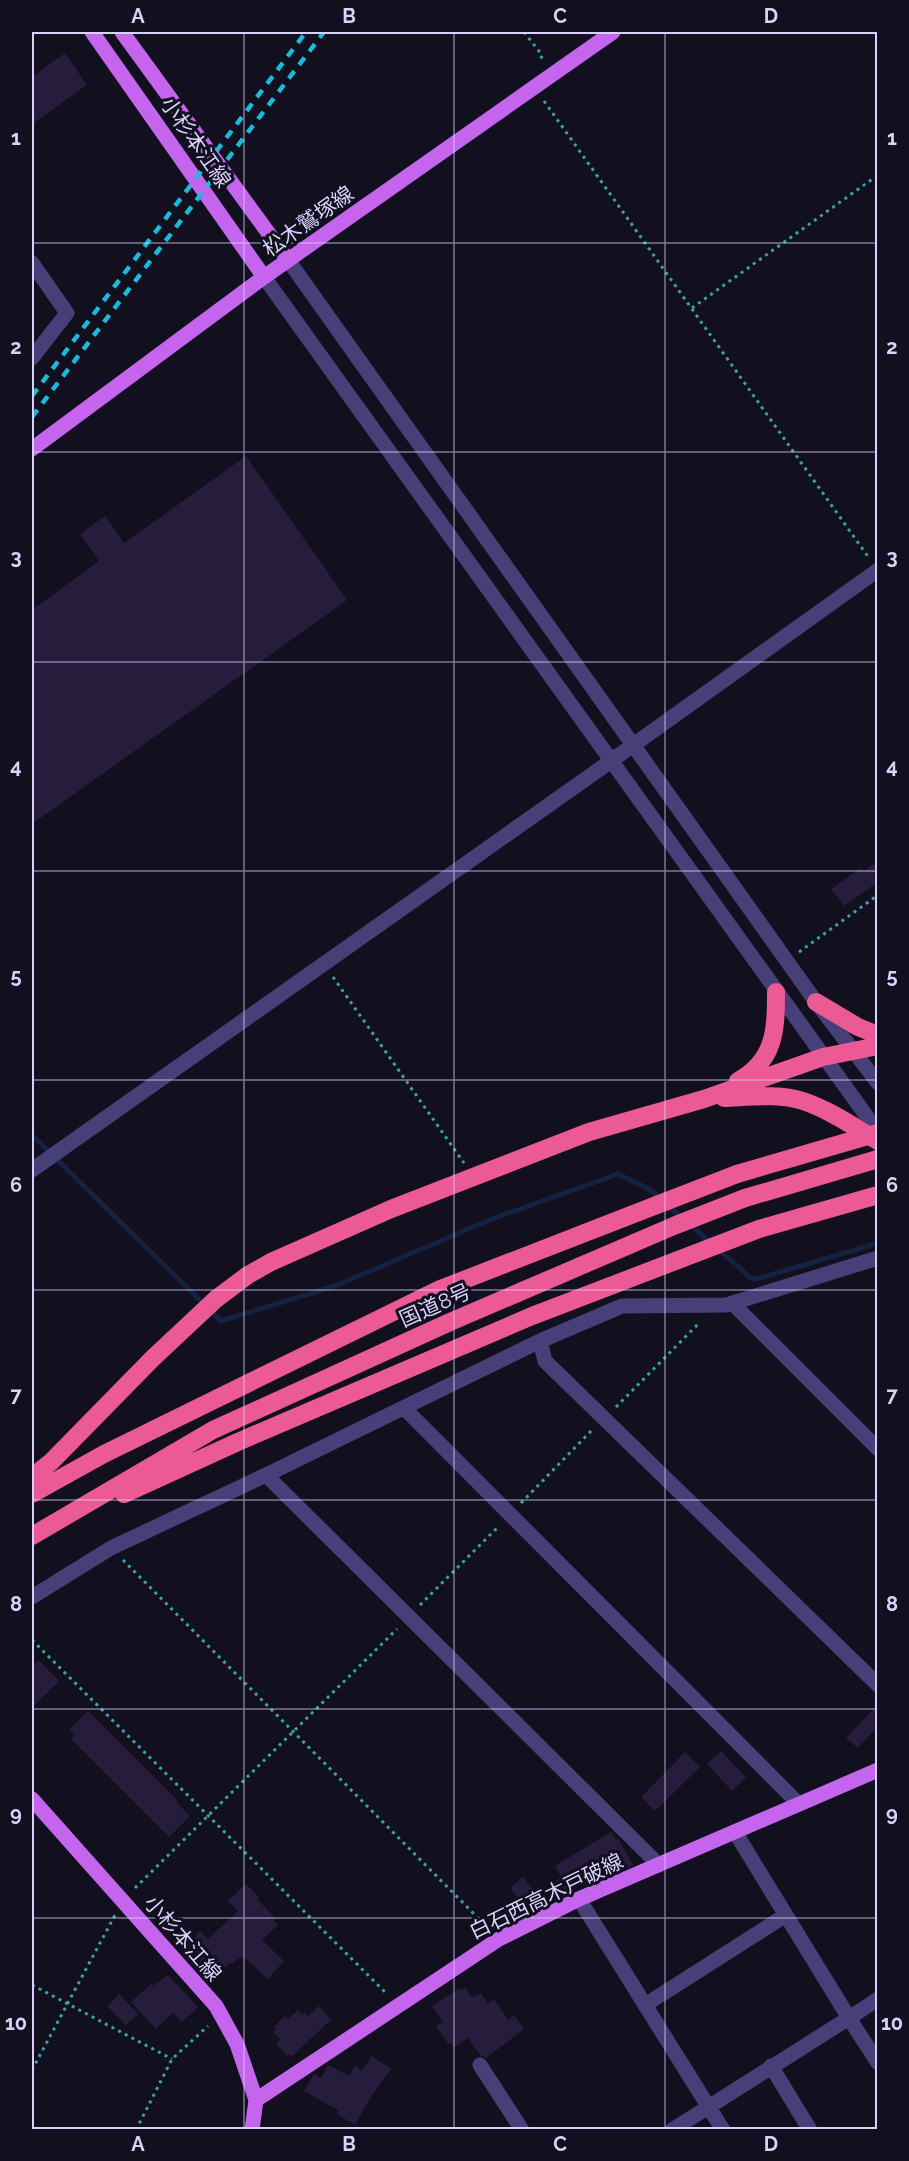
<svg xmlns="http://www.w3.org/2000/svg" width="909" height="2161" font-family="Raleway,'Noto Sans JP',sans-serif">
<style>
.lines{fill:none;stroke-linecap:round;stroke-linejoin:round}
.stream{stroke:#142242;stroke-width:5}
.building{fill:#261d3d}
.path{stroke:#3ba1a3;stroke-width:3;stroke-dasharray:3 4.5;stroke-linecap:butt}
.minor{stroke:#463f78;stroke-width:15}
.major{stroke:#c565ed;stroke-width:15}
.highway{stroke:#eb5a94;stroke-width:18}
.rail{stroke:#1abadd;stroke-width:4.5;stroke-dasharray:9 8;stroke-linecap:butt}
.highway-bridge{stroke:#eb5a94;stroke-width:18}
.grid{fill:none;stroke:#d9d1fa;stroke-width:1.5;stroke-opacity:0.55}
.labels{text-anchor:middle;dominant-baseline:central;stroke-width:6;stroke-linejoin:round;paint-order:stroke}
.street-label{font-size:21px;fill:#d9d1fa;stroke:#120f1e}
.neatline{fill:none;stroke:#d9d1fa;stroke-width:2}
.grid-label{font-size:20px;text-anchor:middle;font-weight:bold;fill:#d9d1fa}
</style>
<rect width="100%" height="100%" fill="#120f1e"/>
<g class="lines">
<!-- stream -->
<path class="stream" d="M32,1135L221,1321L335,1286L492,1219L618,1174L649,1189L661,1199
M668,1206L711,1243
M718,1249L753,1280L875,1244L878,1246"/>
</g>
<!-- building -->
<path class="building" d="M65,53L87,85L32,124V77Z
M246,456L347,600L32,824V610L99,561L80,534L105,516L124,543Z
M878,860V882L844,906L831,889L861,868L864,871Z
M39,1660L59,1681L32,1708V1667Z
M878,1704V1726L858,1748L846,1738Z
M88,1711L178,1801L176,1802L190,1816L169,1837L71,1739L74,1735L69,1730Z
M721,1751L746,1777L732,1791L707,1764Z
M685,1752L700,1767L655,1811L641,1797Z
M611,1832L616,1839L618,1838L633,1865L608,1876L604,1868L564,1893L556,1881L561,1877L555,1866Z
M523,1877L539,1897L525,1908L510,1888Z
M246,1884L259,1897L257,1899L276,1919L274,1921L278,1925L262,1940L284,1961L268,1979L244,1957L242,1959L240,1957L232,1964L230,1963L213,1978L186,1947L200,1931L208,1939L238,1911L228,1901Z
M168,1975L198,2007L182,2022L173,2013L156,2029L131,2002L152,1983L153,1986Z
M465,1987L472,1998L481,1993L488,2004L494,1999L508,2020L514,2015L524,2029L486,2058L480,2055L468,2038L454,2047L451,2043L448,2044L436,2026L443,2022L432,2006L460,1988L462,1990Z
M119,1994L138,2014L126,2025L107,2006Z
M319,2006L331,2020L292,2056L290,2054L287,2056L276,2044L281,2040L273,2032L276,2029L274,2027L285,2016L288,2019L298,2010L302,2015L305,2012L308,2016Z
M372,2056L391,2069L372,2095L355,2125L337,2114L339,2111L304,2091L314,2074L321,2078L328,2065L349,2076L355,2066L362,2070Z"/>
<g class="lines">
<!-- path -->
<path class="path" d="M524,32L542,55L540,62
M544,101L869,558
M692,308L878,175
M799,952L878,895
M333,977L464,1163
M616,1407L700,1322
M521,1503L592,1430
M123,1560L488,1928
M420,1605L498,1527
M32,1640L387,1994
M135,1888L397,1629
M32,1985L172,2059
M32,2070L115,1915
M136,2130L172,2059L208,2026"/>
<!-- minor -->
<path class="minor" d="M288,260L816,1002L878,1083
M32,263L67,313L32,358
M264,277L878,1132
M32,1170L611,761L878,570
M732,1303L878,1449
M540,1341L545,1361L878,1685
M404,1408L799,1804
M266,1475L659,1865
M32,1597L111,1548L266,1475L540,1341L622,1306L726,1305L878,1258
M735,1832L849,2018L878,1999
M579,1899L723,2130
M645,2005L786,1915
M480,2065L522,2130
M771,2066L810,2130
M672,2130L849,2018L878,2063"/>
<!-- major -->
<path class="major" d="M92,32L264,277
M122,32L288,260
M32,449L264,277L613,32
M32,1799L216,2006L237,2044L256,2100L252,2130
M256,2100L499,1939L579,1899L878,1770"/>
<!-- highway -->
<path class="highway" d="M816,1002L858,1027L878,1035
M738,1081C775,1060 776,1031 776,992
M724,1098C750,1097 779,1093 803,1101C830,1110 854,1127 878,1141
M32,1477L51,1462L153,1358L216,1299L248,1275L271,1262L391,1209L589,1132L704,1099L823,1057L878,1046
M32,1494L104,1454L438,1290L667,1201
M124,1494L240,1441L532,1316L759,1229L878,1195
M32,1536L213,1430L450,1322L676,1225L745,1198L878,1159"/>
<!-- rail -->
<path class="rail" d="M32,396L306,32
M32,417L324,32"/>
<!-- highway-bridge -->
<path class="highway-bridge" d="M667,1201L737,1174L878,1133"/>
</g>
<!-- grid -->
<path class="grid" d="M244,32V2130M454,32V2130M665,32V2130M32,243H878M32,452H878M32,662H878M32,871H878M32,1080H878M32,1290H878M32,1500H878M32,1709H878M32,1918H878"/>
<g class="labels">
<!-- street labels -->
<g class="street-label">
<text transform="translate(196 142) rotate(55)">小杉本江線</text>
<text transform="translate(308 221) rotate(-35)">松木鷲塚線</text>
<text transform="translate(435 1305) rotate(-24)">国道8号</text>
<text transform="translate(546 1896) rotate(-26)">白石西高木戸破線</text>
<text transform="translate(183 1938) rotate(49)">小杉本江線</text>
</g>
</g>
<!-- border -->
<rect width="909" height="2161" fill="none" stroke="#120f1e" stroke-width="66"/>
<rect x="33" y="33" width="843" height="2095" class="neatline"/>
<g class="grid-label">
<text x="138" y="23">A</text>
<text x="349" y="23">B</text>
<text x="560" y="23">C</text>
<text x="771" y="23">D</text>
<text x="16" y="145">1</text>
<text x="892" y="145">1</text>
<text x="16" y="354">2</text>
<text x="892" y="354">2</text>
<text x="16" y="564">3</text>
<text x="892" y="564">3</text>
<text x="16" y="773">4</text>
<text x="892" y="773">4</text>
<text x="16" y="983">5</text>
<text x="892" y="983">5</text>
<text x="16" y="1192">6</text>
<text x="892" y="1192">6</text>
<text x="16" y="1402">7</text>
<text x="892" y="1402">7</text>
<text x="16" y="1611">8</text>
<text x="892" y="1611">8</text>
<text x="16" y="1821">9</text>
<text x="892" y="1821">9</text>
<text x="16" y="2030">10</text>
<text x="892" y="2030">10</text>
<text x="138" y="2151">A</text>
<text x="349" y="2151">B</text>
<text x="560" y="2151">C</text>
<text x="771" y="2151">D</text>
</g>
</svg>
